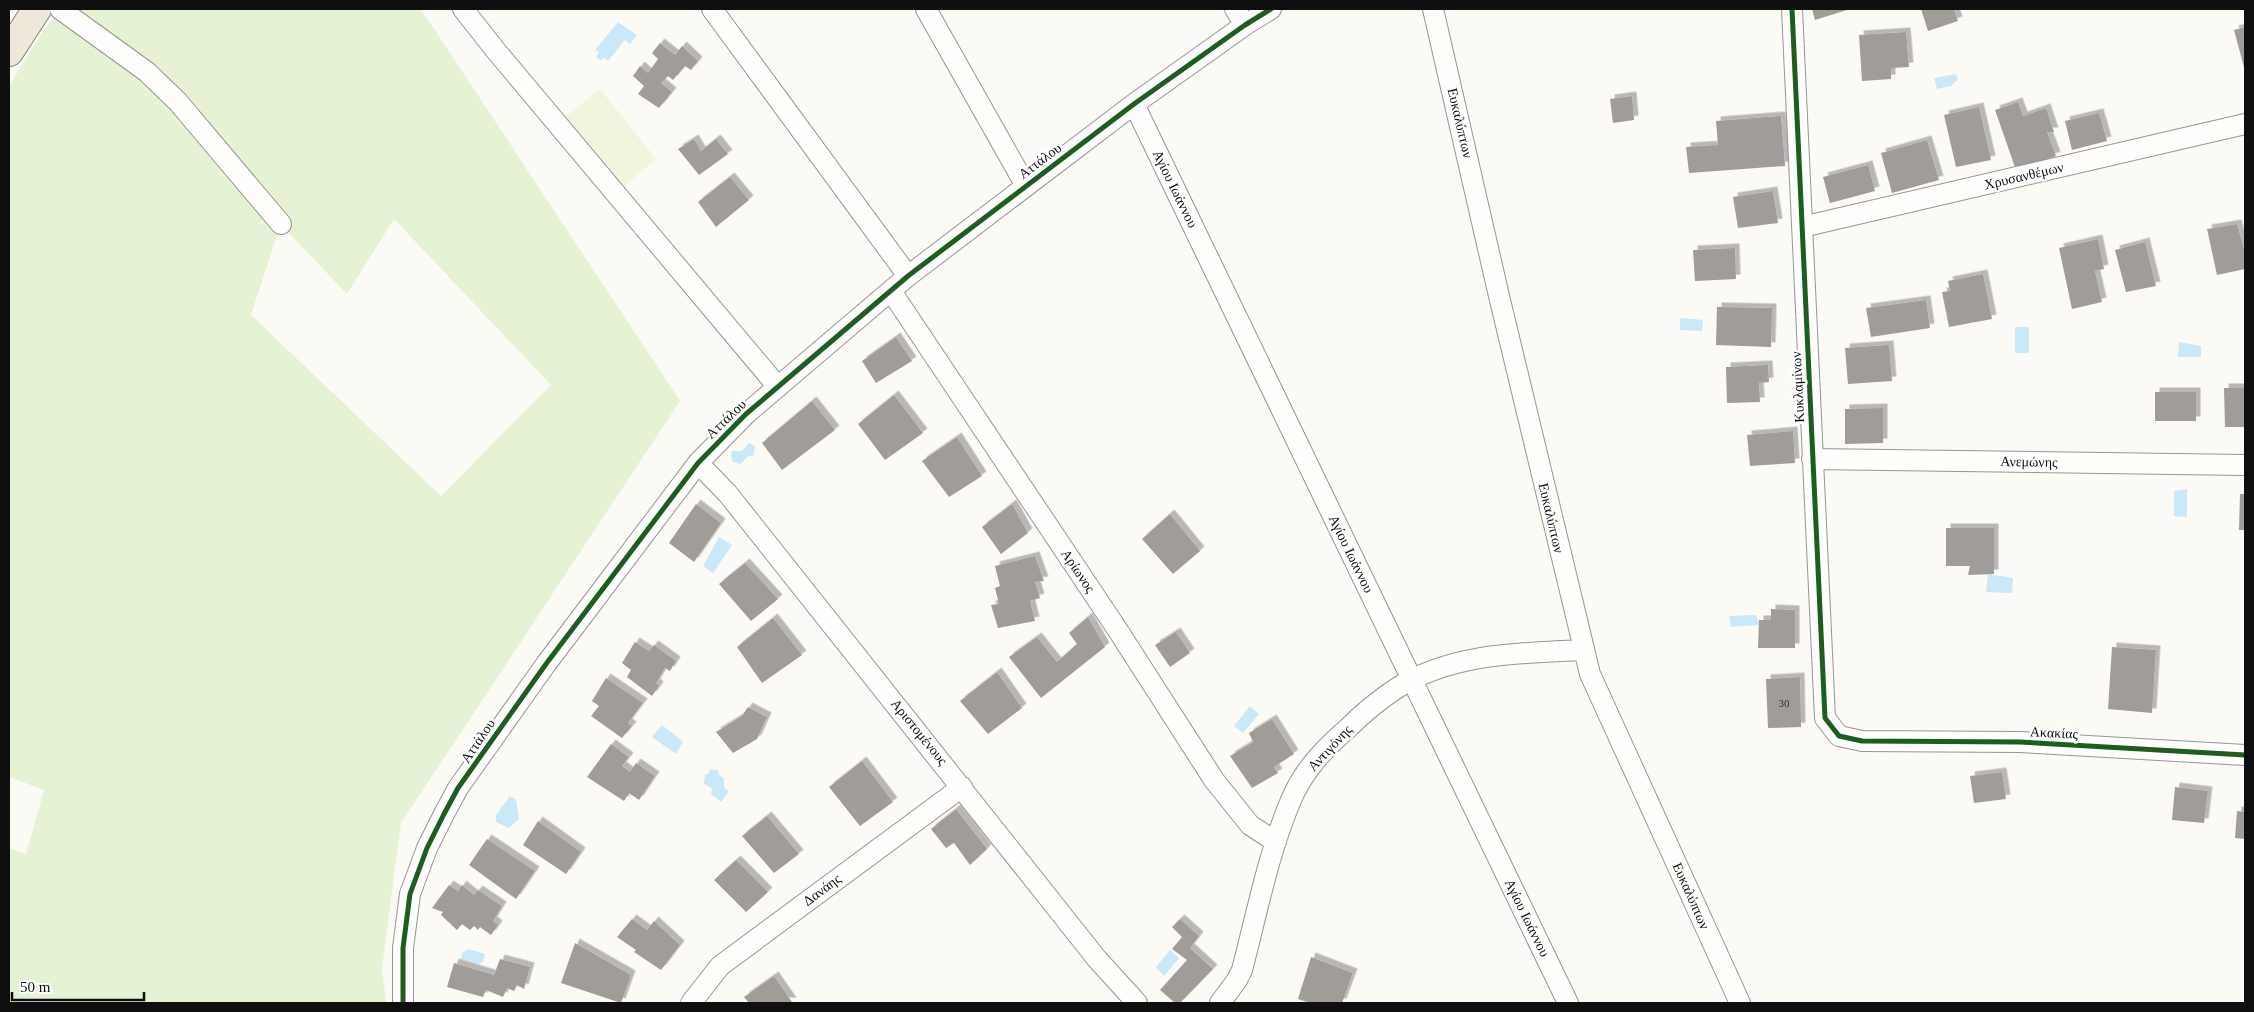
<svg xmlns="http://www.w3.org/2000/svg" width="2254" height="1012" font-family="'Times New Roman',serif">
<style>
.green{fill:#e6f2d4}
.pitch{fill:#f0f6dd}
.water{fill:#cae8f7}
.building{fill:#a09d99;filter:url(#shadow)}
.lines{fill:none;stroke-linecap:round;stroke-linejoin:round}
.minor-casing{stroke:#969592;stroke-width:22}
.primary-casing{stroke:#83827f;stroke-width:30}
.minor{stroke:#fffefd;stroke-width:20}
.primary{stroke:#ede8da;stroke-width:28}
.cycleway-casing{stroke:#fff;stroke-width:8}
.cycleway{stroke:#1b5e20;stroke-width:5}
.labels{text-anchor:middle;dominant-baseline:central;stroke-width:5;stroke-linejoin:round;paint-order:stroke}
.number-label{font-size:11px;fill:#333232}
.street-label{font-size:14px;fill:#0f0f0f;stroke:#fff}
</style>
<defs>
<filter id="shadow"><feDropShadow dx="4.5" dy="-4.5" stdDeviation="0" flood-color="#0004"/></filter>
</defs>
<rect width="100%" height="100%" fill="#fcfaf4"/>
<!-- green -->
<path class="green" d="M70,9H421L680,401L401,823L382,968L386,1003H9V848L26,854L44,790L9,777V86L41,34L56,15L65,16L146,76L178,107L279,229L251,315L441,496L551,385L394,219L347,294L287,231L288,225L183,100L150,69Z"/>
<!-- pitch -->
<path class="pitch" d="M600,89L656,159L622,187L565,117Z"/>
<!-- water -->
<path class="water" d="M618,22L637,35L630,44L625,40L608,61L605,58L600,60L596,57L599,52L595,50Z
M1956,74L1958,79L1951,86L1937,89L1934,78Z
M1680,318L1703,320L1702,331L1680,330Z
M2015,327H2029V353H2015Z
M2179,342L2201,346V357H2178Z
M749,443L755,446L754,455L747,457L741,464L733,462L731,457L732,451H742Z
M2187,489V517L2174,516V491Z
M719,537L732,545L713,573L703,566Z
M1988,574L2013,578L2012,593L1986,592Z
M1756,615L1759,625L1731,627L1729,616Z
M1250,706L1259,714L1243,733L1234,726Z
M662,725L683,742L676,754L652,737Z
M710,769L718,770L719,775L724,778V787L729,792L721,802L711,794L712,788L704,784L705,775L709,773Z
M510,796L516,800L519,819L509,828L496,822V815Z
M469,949L485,954L483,962L478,964L461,959L462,953Z
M1170,950L1179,958L1164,976L1156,967Z"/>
<!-- building -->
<path class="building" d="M1812,9H1850L1815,20Z
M1921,9H1954L1958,21L1928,31Z
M2245,27V71L2234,30Z
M1906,32L1909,67L1891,68V79L1862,81L1859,35Z
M660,43L675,55L682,46L698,61L691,70L685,66L673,80L668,76L661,83L672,92L659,108L638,94L644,86L633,76L640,66L648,73L658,59L652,53Z
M1632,96L1634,120L1613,123L1610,99Z
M2018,102L2023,116L2046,108L2054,132H2047L2056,156L2016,170L1995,110Z
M1979,107L1991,160L1956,167L1944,115Z
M2099,113L2107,141L2072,150L2065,121Z
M1781,116L1785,166L1689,173L1686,147L1718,145L1716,121Z
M694,139L701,151L716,139L728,154L699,175L678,149Z
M1927,140L1939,180L1892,193L1881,153Z
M1868,165L1875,191L1830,203L1823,177Z
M730,177L749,200L716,227L698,202Z
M1773,191L1778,223L1738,228L1733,197Z
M2237,224L2245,253V269L2217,275L2207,229Z
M2098,239L2104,269L2095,271L2102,302L2072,309L2059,248Z
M2145,242L2156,286L2126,292L2115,250Z
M1735,248L1736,279L1695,281L1693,250Z
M1983,274L1992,319L1949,327L1942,292L1950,291L1948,281Z
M1926,300L1930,328L1871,337L1866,308Z
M1717,307L1772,308L1771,347L1716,345Z
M896,337L912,361L876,383L862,361Z
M1889,345L1892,381L1848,384L1845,348Z
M1768,365L1769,382L1759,383L1760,402L1727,403L1726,367Z
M2224,388H2245V427H2225Z
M2155,392H2196V421H2155Z
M894,395L923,433L885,460L858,424Z
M812,401L835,430L782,470L762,443Z
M1883,408V443L1845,444V409Z
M1793,431L1795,463L1750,466L1747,435Z
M957,437L982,476L949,497L922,461Z
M2240,494H2245V530H2239Z
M696,504L721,523L694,562L669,543Z
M1012,504L1028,533L1001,554L982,527Z
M1170,514L1200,551L1173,574L1142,539Z
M1946,528H1994V574L1968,575L1970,566H1946Z
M1035,556L1044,581L1035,582L1040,598L1030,601L1035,621L998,628L991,605L999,604L995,588L1000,586L995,566Z
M745,563L778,599L751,621L719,584Z
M1771,609L1795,610V648H1758L1759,620H1771Z
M1088,617L1105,647L1041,698L1009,657L1037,637L1057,662L1077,644L1069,633Z
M773,618L802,655L762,683L737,647Z
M1176,632L1190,653L1170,667L1155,645Z
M635,642L649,651L654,645L676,661L670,671L665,668L656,683L659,686L652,696L627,677L631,670L622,663Z
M2112,647L2156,650L2152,713L2108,709Z
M997,672L1022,708L988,734L960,701Z
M1800,677L1801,727L1768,728L1766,679Z
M606,678L643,703L628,723L632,726L622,738L591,716L599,706L592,701Z
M748,707L767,717L757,739L733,753L716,732L742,716Z
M1272,719L1294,754L1274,767L1278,773L1252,788L1230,756L1253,742L1249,733Z
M611,744L629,757L622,766L630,772L636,763L655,776L639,800L629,793L624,801L587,777Z
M862,761L893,802L860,826L829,787Z
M2002,772L2006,799L1974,803L1970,776Z
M2175,787L2208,791L2204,823L2172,820Z
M956,809L987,849L970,865L954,843L946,848L931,829Z
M2237,811L2245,812V839L2235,838Z
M767,816L799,854L774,873L742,836Z
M538,821L581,852L566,874L523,845Z
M487,839L535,871L516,899L469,865Z
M736,860L768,892L746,912L714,880Z
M449,885L458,891L462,885L474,895L478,890L502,906L493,921L498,925L491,935L480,927L478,930L474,926L470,930L462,924L457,930L441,915L443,912L432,908Z
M632,919L647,930L654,921L680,945L661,970L634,952L636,950L617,937Z
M1180,919L1199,936L1190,948L1213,969L1180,1003H1175L1160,990L1187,960L1172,949L1182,937L1172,927Z
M575,943L631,975L621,1003L561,983Z
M1311,957L1353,973L1342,1003H1310L1298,999Z
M500,959L530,967L524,989L517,985L514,991L507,988L503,997L486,990L483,997L447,987L454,963L494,975Z
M774,976L792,1002L749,1003L744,997Z"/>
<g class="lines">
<defs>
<path id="minor" d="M60,9L147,72L178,102L281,224
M463,9L497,52L778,387
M712,9L908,276
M926,9L1026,186
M1235,9L1245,25
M1433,9L1499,296L1590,674L1740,1003
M1792,9L1825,718L1839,736L1862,741L2020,742L2245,755
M1134,104L1568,1003
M1802,227L2245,124
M891,291L1117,629L1214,780L1250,825L1276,842
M1812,459L2245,465
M698,463L728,494L1097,959L1137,1003
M403,1003V948L410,894L427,848L444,814L458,788L546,664L698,463L746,414L908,276L1134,104L1245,25L1271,9
M691,1003L720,966L962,787
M1220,1003L1237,980L1242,970C1257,913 1268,854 1291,800C1303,771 1324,749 1347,729C1362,714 1379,700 1397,688C1452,653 1520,653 1583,650"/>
<path id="primary" d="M9,52L37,9"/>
</defs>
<!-- minor casing -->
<use href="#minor" class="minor-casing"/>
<!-- primary casing -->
<use href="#primary" class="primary-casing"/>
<!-- minor -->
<use href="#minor" class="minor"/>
<!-- primary -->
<use href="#primary" class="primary"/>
<defs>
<path id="cycleway" d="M1792,9L1825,718L1839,736L1862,741L2020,742L2245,755
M403,1003V948L410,894L427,848L444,814L458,788L546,664L698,463L746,414L908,276L1134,104L1245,25L1271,9"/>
</defs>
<!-- cycleway casing -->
<use href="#cycleway" class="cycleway-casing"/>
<!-- cycleway -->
<use href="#cycleway" class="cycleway"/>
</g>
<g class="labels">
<!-- number labels -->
<g class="number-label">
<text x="1784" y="703">30</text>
</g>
<!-- street labels -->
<g class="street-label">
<text transform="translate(1460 123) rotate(77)">Ευκαλύπτων</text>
<text transform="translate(1040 161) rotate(-37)">Αττάλου</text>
<text transform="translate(2024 176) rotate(-13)">Χρυσανθέμων</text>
<text transform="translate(1175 189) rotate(64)">Αγίου Ιωάννου</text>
<text transform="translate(1798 387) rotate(-93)">Κυκλαμίνων</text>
<text transform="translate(726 419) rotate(-44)">Αττάλου</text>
<text transform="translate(2029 462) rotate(1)">Ανεμώνης</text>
<text transform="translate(1551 518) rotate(77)">Ευκαλύπτων</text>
<text transform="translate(1351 554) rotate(64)">Αγίου Ιωάννου</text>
<text transform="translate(1078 571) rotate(56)">Αρίωνος</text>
<text transform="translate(919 732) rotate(51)">Αριστομένους</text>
<text transform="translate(2054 733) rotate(3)">Ακακίας</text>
<text transform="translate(478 741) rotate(-56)">Αττάλου</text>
<text transform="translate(1330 748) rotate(-47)">Αντιγόνης</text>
<text transform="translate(822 890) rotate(-37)">Δανάης</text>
<text transform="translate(1691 896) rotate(66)">Ευκαλύπτων</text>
<text transform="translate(1527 918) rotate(64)">Αγίου Ιωάννου</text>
</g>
</g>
<!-- border -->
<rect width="2254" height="1012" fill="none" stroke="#0f0f0f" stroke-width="20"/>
<!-- scale -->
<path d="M12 992v8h132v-8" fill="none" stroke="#0f0f0f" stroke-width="2.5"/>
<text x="20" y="992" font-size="15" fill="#0f0f0f" stroke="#ffffff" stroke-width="4" paint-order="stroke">50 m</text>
</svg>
